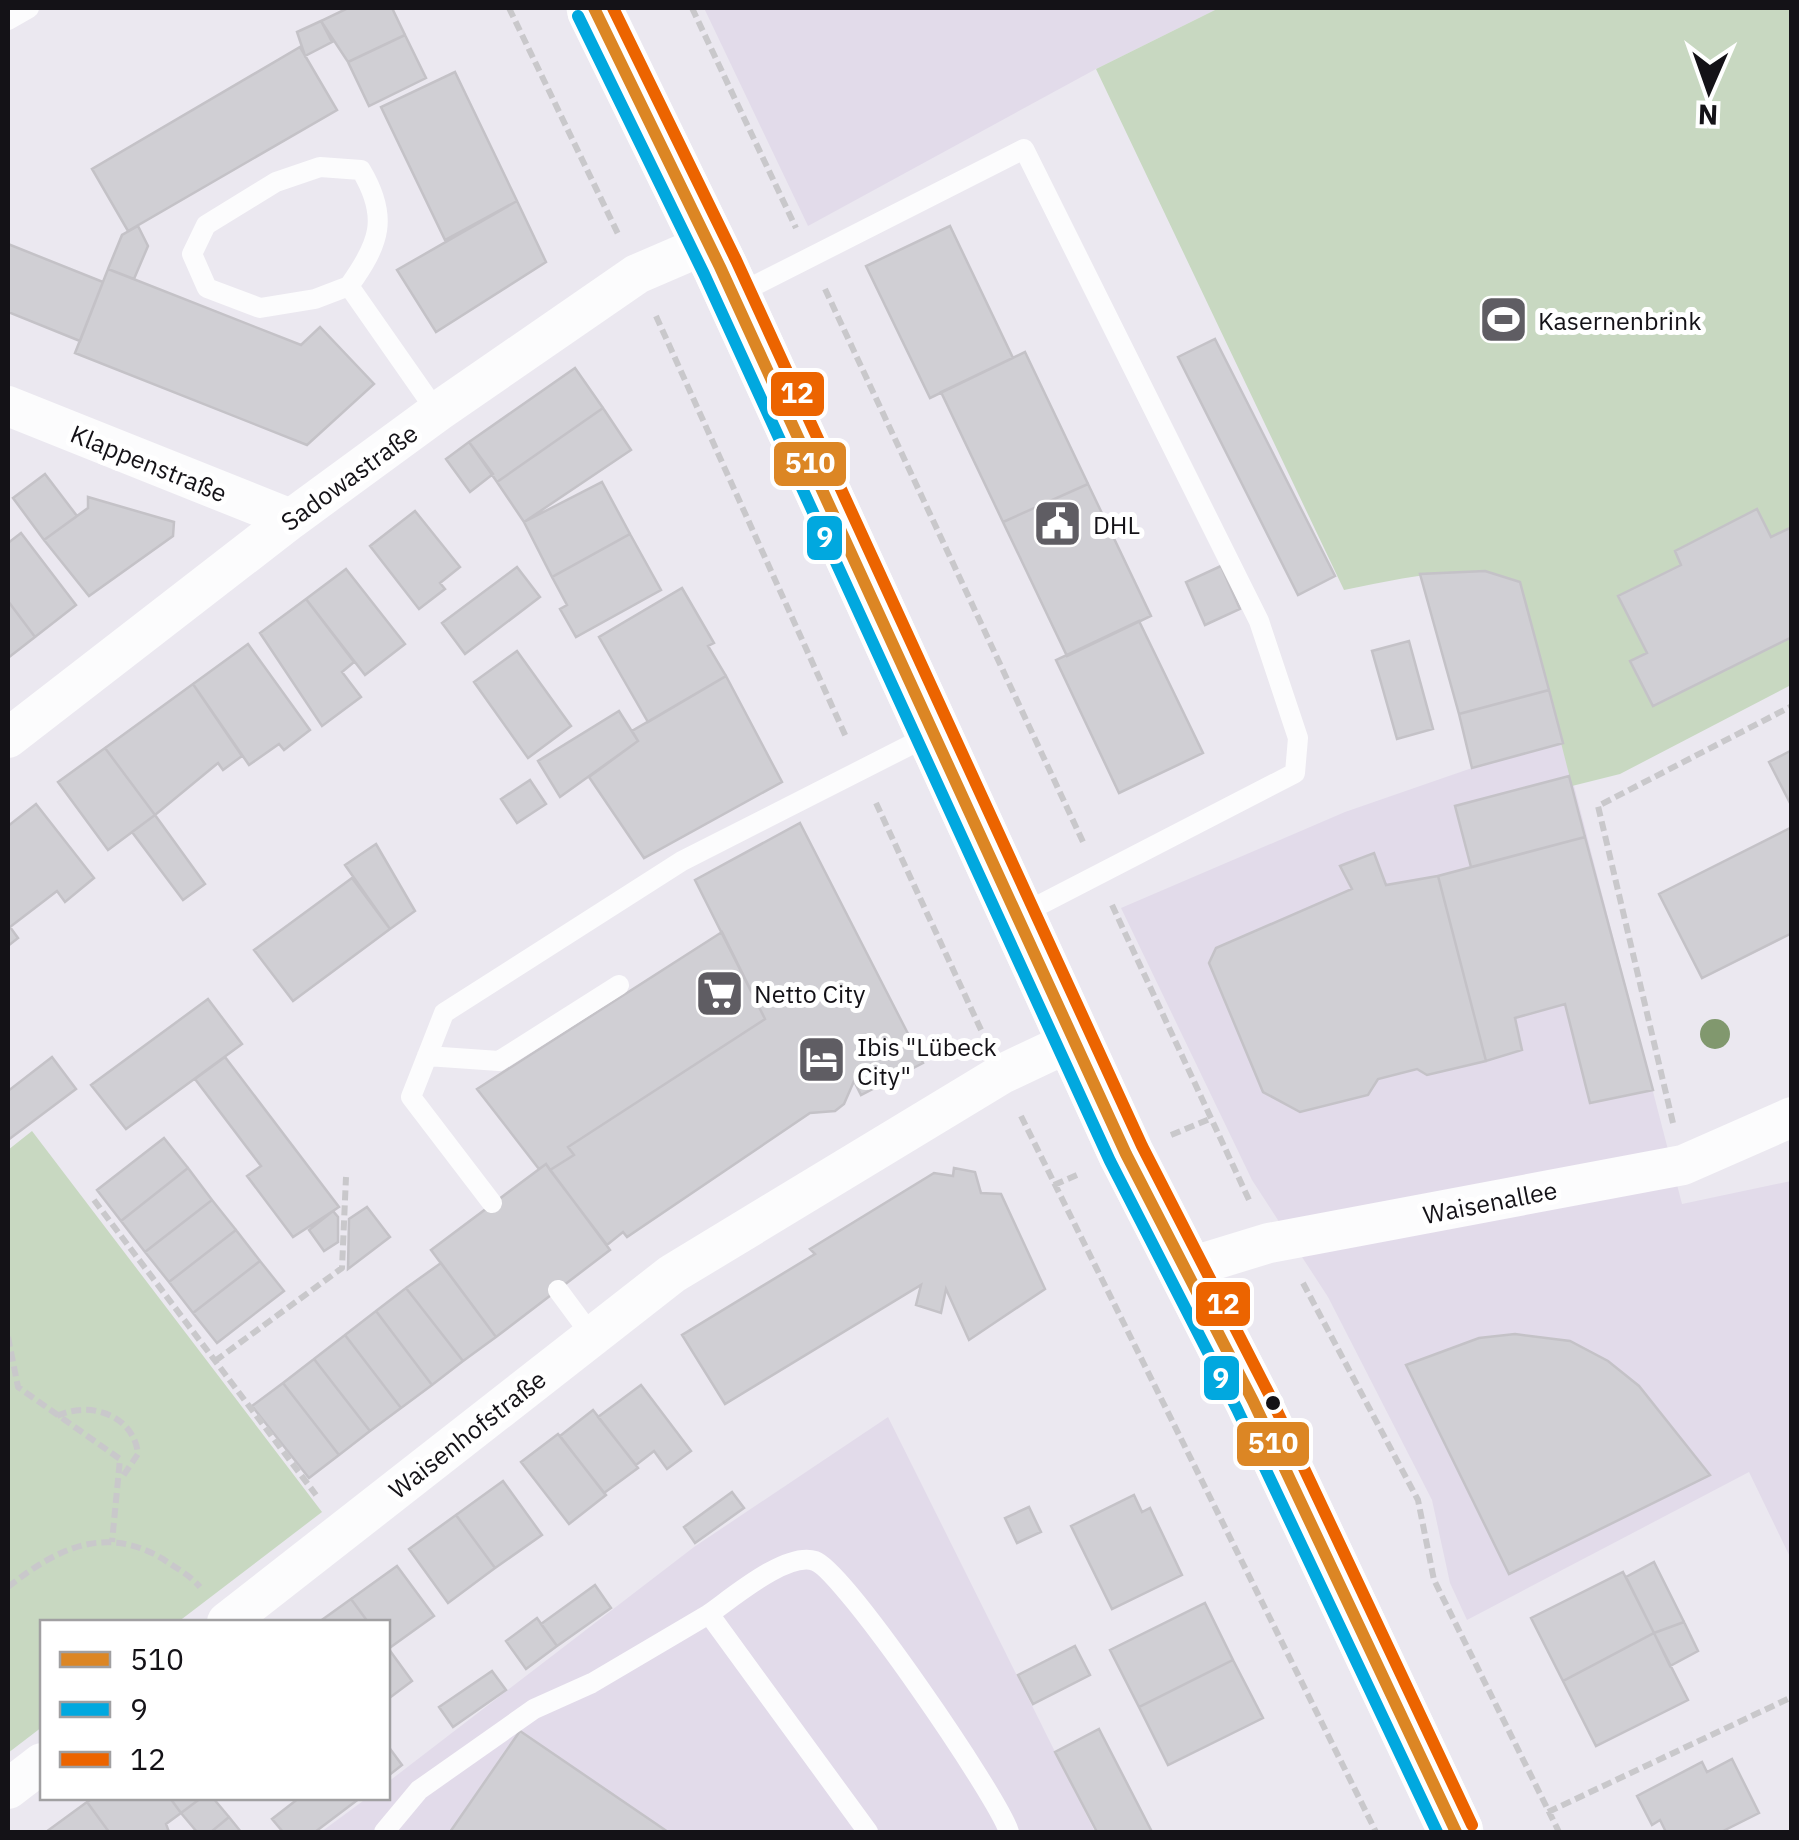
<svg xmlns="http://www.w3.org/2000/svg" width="1799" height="1840" font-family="'IBM Plex Sans',sans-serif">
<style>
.built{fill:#e2dbea}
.green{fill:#c8d8c1}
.building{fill:#d0cfd4;stroke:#c4c2c7;stroke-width:2.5}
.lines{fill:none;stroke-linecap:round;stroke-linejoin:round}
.path{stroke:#c9c8cb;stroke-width:6;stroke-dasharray:10 5;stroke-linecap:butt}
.lane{stroke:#fcfcfd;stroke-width:20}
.street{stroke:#fcfcfd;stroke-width:40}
.primary{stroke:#fcfcfd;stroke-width:55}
.bus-1-casing{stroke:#fff;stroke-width:20}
.bus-2-casing{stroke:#fff;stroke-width:20}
.bus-3-casing{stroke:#fff;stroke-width:20}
.bus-1{stroke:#dc8624;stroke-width:12}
.bus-2{stroke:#01a8df;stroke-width:12}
.bus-3{stroke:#ec6400;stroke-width:12}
.tree{fill:#81986e}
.bus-dot{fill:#141217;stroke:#fff;stroke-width:4}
.labels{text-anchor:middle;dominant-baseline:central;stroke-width:10;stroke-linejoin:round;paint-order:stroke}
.poi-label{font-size:25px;fill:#141217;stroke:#fff;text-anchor:start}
.street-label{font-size:25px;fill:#141217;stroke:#fff}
.line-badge{stroke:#fff;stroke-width:4}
.badge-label{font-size:28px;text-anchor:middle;font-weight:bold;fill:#fff}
</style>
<rect width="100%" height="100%" fill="#ebe8f0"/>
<!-- built -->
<path class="built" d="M704,8H1219L1096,69L808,226Z
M1563,743L1682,1204L1791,1181V1559L1749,1472L1467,1620L1450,1583L1432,1500L1328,1297L1252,1180L1121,908L1345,812L1472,768Z
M888,1417L1095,1832H321L367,1798H388V1782L694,1547Z"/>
<!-- green -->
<path class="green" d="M1219,8H1791V685L1620,774L1572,786L1520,582C1461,563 1404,578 1344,590L1096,69Z
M32,1131L322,1512L178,1622H42V1727L8,1753V1150Z"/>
<!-- building -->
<path class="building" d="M348,8H392L405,35L348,62L321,21Z
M321,21L332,42L305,56L297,32Z
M405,35L426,78L369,106L348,62Z
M300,47L337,110L128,231L92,169Z
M455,72L517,201L445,240L381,107Z
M517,201L546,262L436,332L397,270Z
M138,226L148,246L134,279L108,269L122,235Z
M950,226L1013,358L930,398L866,266Z
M8,244L103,282L80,341L8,312Z
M108,269L301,345L320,327L374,384L307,445L75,353Z
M1215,339L1335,576L1298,595L1178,357Z
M1025,352L1088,484L1003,522L941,392Z
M575,368L603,408L497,482L469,442Z
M603,408L631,450L524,522L497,482Z
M469,442L493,474L470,492L446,459Z
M45,474L77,516L44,540L13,498Z
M602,482L630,534L552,577L524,522Z
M1088,484L1151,616L1067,656L1003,522Z
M88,497L174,522L173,536L89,596L44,540L88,508Z
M1757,509L1771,537L1792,527V637L1653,706L1630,661L1647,653L1618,596L1681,565L1675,551Z
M415,511L460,567L440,583L445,589L419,609L370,546Z
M21,533L76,605L35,637L8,601V543Z
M630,534L661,590L576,637L560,609L567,605L552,577Z
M1221,566L1240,609L1205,625L1186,582Z
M517,567L540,597L465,654L442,623Z
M346,569L405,644L365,675L306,599Z
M1485,571L1520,582L1549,690L1459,714L1420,574Z
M682,588L714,643L708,646L726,676L648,722L599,637Z
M306,599L354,662L342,672L361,697L322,726L260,633Z
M8,601L35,637L8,658Z
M1139,621L1203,753L1119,793L1056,660Z
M1409,641L1433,729L1397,739L1372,651Z
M248,644L310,730L284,750L279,744L249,765L193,684Z
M517,651L571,726L528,758L474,682Z
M726,676L782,782L644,858L589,777L638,741L632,731Z
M193,684L242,756L223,770L218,763L155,815L105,748Z
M1549,690L1563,743L1472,768L1459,714Z
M619,711L638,741L560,797L538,761Z
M105,748L155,815L108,850L58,782Z
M1792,750V807L1769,762Z
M1569,776L1585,837L1471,867L1455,806Z
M530,780L546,804L517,823L501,799Z
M36,804L94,878L65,902L57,891L10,927L18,938L8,946V826Z
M155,815L205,884L183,900L132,832Z
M800,823L923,1063L861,1095L854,1081L844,1104L835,1111L810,1113L627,1237L623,1232L607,1245L550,1170L574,1155L568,1147L765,1019L695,880Z
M1792,827V933L1702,978L1659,894Z
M1585,837L1653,1090L1590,1103L1565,1004L1515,1018L1522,1050L1486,1061L1438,876Z
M376,844L415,911L390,929L345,865Z
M1374,853L1386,885L1438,876L1486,1061L1427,1075L1417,1069L1378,1079L1368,1095L1300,1112L1263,1092L1209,963L1216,948L1352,889L1340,866Z
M352,878L390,929L293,1001L254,950Z
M722,932L765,1019L568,1147L574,1155L550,1170L546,1164L539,1169L477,1089Z
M208,999L242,1044L126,1129L91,1085Z
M52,1057L76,1089L8,1140V1091Z
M225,1057L339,1207L293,1237L247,1176L261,1166L195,1079Z
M164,1138L188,1168L121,1221L97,1190Z
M546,1164L610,1250L496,1337L431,1250Z
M188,1168L212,1200L145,1252L121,1221Z
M954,1168L975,1172L981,1193L1001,1194L1045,1289L969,1340L946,1289L941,1313L916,1305L921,1285L725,1404L682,1335L815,1254L810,1249L934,1173L953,1176Z
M212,1200L236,1230L169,1282L145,1252Z
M367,1207L390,1237L348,1269L349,1219Z
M333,1211L338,1217V1242L324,1251L309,1230Z
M236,1230L260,1261L193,1313L169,1282Z
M260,1261L284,1291L217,1343L193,1313Z
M441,1263L496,1337L463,1361L406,1288Z
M406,1288L463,1361L432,1385L376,1311Z
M376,1311L432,1385L401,1408L345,1335Z
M1515,1334L1570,1341L1608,1361L1639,1386L1710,1475L1509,1574L1406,1365L1479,1338Z
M345,1335L401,1408L370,1431L314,1359Z
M314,1359L370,1431L339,1455L283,1383Z
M283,1383L339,1455L309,1478L252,1406Z
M641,1385L691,1451L667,1469L654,1451L636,1465L598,1417Z
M593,1410L638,1468L604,1493L560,1436Z
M558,1434L606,1495L569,1524L521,1462Z
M503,1481L542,1535L495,1568L456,1515Z
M732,1492L744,1508L695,1543L684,1527Z
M1134,1495L1142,1512L1150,1508L1182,1575L1112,1609L1071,1526Z
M1029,1507L1041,1532L1017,1543L1005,1518Z
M456,1515L495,1568L448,1603L409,1549Z
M1654,1562L1684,1622L1654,1633L1626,1577Z
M397,1566L434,1616L388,1649V1622H368L351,1599Z
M1623,1572L1654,1633L1563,1681L1531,1618Z
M595,1585L611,1608L557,1646L541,1624Z
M351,1599L368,1622H319Z
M1205,1603L1233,1660L1139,1707L1110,1650Z
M537,1618L557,1646L526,1669L506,1641Z
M1684,1622L1698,1651L1670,1666L1654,1633Z
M1654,1633L1688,1700L1596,1746L1563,1681Z
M1075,1646L1090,1675L1033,1704L1018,1675Z
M388,1648L412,1681L388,1699Z
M1233,1660L1263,1718L1168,1765L1139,1707Z
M492,1671L506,1690L453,1727L439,1707Z
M1099,1729L1151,1830L1147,1832H1097L1055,1752Z
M520,1731L668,1832H450Z
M388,1746L402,1765L388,1776Z
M1732,1759L1759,1813L1721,1832H1666L1660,1820L1652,1825L1637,1796L1702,1762L1707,1772Z
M93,1798H170L181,1813L166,1824L169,1832H109L87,1802Z
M170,1798H201L181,1813Z
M201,1798H213L229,1817L211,1832H197L181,1813Z
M299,1798H360L315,1832H283L272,1819Z
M87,1802L109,1832H46Z
M229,1817L241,1832H211Z"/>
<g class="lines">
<!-- path -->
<path class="path" d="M509,8L619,236
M692,8L796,228
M825,289L1084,844
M656,316L846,737
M876,803L982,1032
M1112,905L1250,1202
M1021,1116L1376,1832
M1673,1123L1598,806L1792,706
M1171,1135L1212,1118
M1054,1185L1077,1175
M94,1200L316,1495
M1303,1283L1418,1500L1434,1580L1559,1832
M8,1337L18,1387L120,1459L112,1542
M215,1361L342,1268L346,1177
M57,1416C91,1400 134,1416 138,1454L121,1479
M8,1587C56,1549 105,1524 163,1559C176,1568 190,1575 200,1587
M1548,1812L1792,1697"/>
<!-- lane -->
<path class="lane" d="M8,20L29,8
M349,286L315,299L260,308L207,288L192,254L206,225L276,182L320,167L361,170C389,217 380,243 349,286L437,412
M734,296L1024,149L1259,621L1298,738L1295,773L1020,915
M427,1056L499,1061L619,985
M492,1203L411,1097L444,1013L682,861L932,734
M558,1290L592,1336
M709,1614C732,1598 787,1551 815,1561C844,1571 999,1798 1009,1832
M384,1832L419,1790L534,1709L592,1683L709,1614L868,1832"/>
<!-- street -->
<path class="street" d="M8,406L291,519
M8,738L291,519L437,412L637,274L709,243
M1184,1269L1269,1243L1683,1165L1792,1117
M227,1622L672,1274L1002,1074L1074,1040
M8,1789L42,1763"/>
<!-- primary -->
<path class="primary" d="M594,8L720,267L1126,1154L1253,1401L1456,1832"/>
<defs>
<path id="bus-1" d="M594,8L720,267L1126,1154L1253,1401L1456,1832"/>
<path id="bus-2" d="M578,16L704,274L1110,1161L1237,1409L1437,1832"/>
<path id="bus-3" d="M613,8L736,260L1142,1146L1269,1394L1472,1825"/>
</defs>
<!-- bus-1 casing -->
<use href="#bus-1" class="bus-1-casing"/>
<!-- bus-2 casing -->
<use href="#bus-2" class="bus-2-casing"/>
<!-- bus-3 casing -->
<use href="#bus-3" class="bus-3-casing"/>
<!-- bus-1 -->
<use href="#bus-1" class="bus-1"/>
<!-- bus-2 -->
<use href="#bus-2" class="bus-2"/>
<!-- bus-3 -->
<use href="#bus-3" class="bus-3"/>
</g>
<!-- trees -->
<circle class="tree" cx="1715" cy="1034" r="15"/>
<!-- icons -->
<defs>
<symbol id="stadium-square" viewBox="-11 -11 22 22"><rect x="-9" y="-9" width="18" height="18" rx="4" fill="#5f5d63" stroke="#fff"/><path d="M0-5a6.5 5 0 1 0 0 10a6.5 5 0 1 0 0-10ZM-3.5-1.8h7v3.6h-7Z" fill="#fff"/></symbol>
<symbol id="civic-square" viewBox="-11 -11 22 22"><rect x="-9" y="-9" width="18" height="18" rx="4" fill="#5f5d63" stroke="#fff"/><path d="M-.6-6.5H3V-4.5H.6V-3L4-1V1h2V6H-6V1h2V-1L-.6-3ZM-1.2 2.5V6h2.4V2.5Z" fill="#fff"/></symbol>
<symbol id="supermarket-square" viewBox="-11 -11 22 22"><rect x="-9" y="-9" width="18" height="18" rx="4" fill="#5f5d63" stroke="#fff"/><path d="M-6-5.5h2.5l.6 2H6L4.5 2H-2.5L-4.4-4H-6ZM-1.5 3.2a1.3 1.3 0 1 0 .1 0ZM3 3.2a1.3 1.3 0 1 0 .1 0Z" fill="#fff"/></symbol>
<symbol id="hotel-square" viewBox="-11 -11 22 22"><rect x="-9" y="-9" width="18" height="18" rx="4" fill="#5f5d63" stroke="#fff"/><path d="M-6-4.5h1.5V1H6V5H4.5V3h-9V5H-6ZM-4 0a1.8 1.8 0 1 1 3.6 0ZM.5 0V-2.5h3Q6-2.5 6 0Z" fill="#fff"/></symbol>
</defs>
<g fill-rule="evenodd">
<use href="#stadium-square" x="1476" y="292" width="55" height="55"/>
<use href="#civic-square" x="1030" y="496" width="55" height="55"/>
<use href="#supermarket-square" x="692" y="966" width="55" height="55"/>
<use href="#hotel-square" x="794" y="1032" width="55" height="55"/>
</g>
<!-- markers -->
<circle class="bus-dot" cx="1273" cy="1403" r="9"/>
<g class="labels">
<!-- poi labels -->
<g class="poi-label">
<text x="1538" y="320">Kasernenbrink</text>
<text x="1093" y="524">DHL</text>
<text x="754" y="993">Netto City</text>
<text x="857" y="1046">Ibis "Lübeck<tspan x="857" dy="29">City"</tspan></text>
</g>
<!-- street labels -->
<g class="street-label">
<text transform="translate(149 463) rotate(22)">Klappenstraße</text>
<text transform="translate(349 477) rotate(-36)">Sadowastraße</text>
<text transform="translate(1490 1202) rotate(-11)">Waisenallee</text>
<text transform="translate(467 1434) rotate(-38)">Waisenhofstraße</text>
</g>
</g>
<g class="line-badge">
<rect x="769" y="370" width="57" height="48" rx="10" fill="#ec6400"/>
<rect x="772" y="440" width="76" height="48" rx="10" fill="#dc8624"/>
<rect x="805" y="514" width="39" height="48" rx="10" fill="#01a8df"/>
<rect x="1194" y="1280" width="58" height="48" rx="10" fill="#ec6400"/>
<rect x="1202" y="1354" width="39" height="48" rx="10" fill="#01a8df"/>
<rect x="1235" y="1420" width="76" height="48" rx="10" fill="#dc8624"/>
</g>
<g class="badge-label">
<text x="797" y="403">12</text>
<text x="810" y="473">510</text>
<text x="825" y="547">9</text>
<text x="1223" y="1314">12</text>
<text x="1221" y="1388">9</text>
<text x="1273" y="1453">510</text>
</g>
<!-- border -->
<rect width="1799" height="1840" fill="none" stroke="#141217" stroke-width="20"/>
<!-- legend -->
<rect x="40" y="1620" width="350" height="180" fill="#ffffff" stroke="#a1a0a2" stroke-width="2.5"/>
<rect x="60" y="1652" width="50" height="15" fill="#dc8624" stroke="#a1a0a2" stroke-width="2.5"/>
<text x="130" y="1670" font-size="30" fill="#141217">510</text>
<rect x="60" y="1702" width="50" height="15" fill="#01a8df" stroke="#a1a0a2" stroke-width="2.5"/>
<text x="130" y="1720" font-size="30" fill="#141217">9</text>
<rect x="60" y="1752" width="50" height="15" fill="#ec6400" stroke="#a1a0a2" stroke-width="2.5"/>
<text x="130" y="1770" font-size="30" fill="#141217">12</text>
<!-- north arrow -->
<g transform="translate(1709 90) rotate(182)" stroke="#ffffff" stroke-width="8" paint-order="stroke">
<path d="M0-8L18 38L0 25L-18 38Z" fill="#141217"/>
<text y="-15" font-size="28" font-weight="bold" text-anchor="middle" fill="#141217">N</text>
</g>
</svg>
